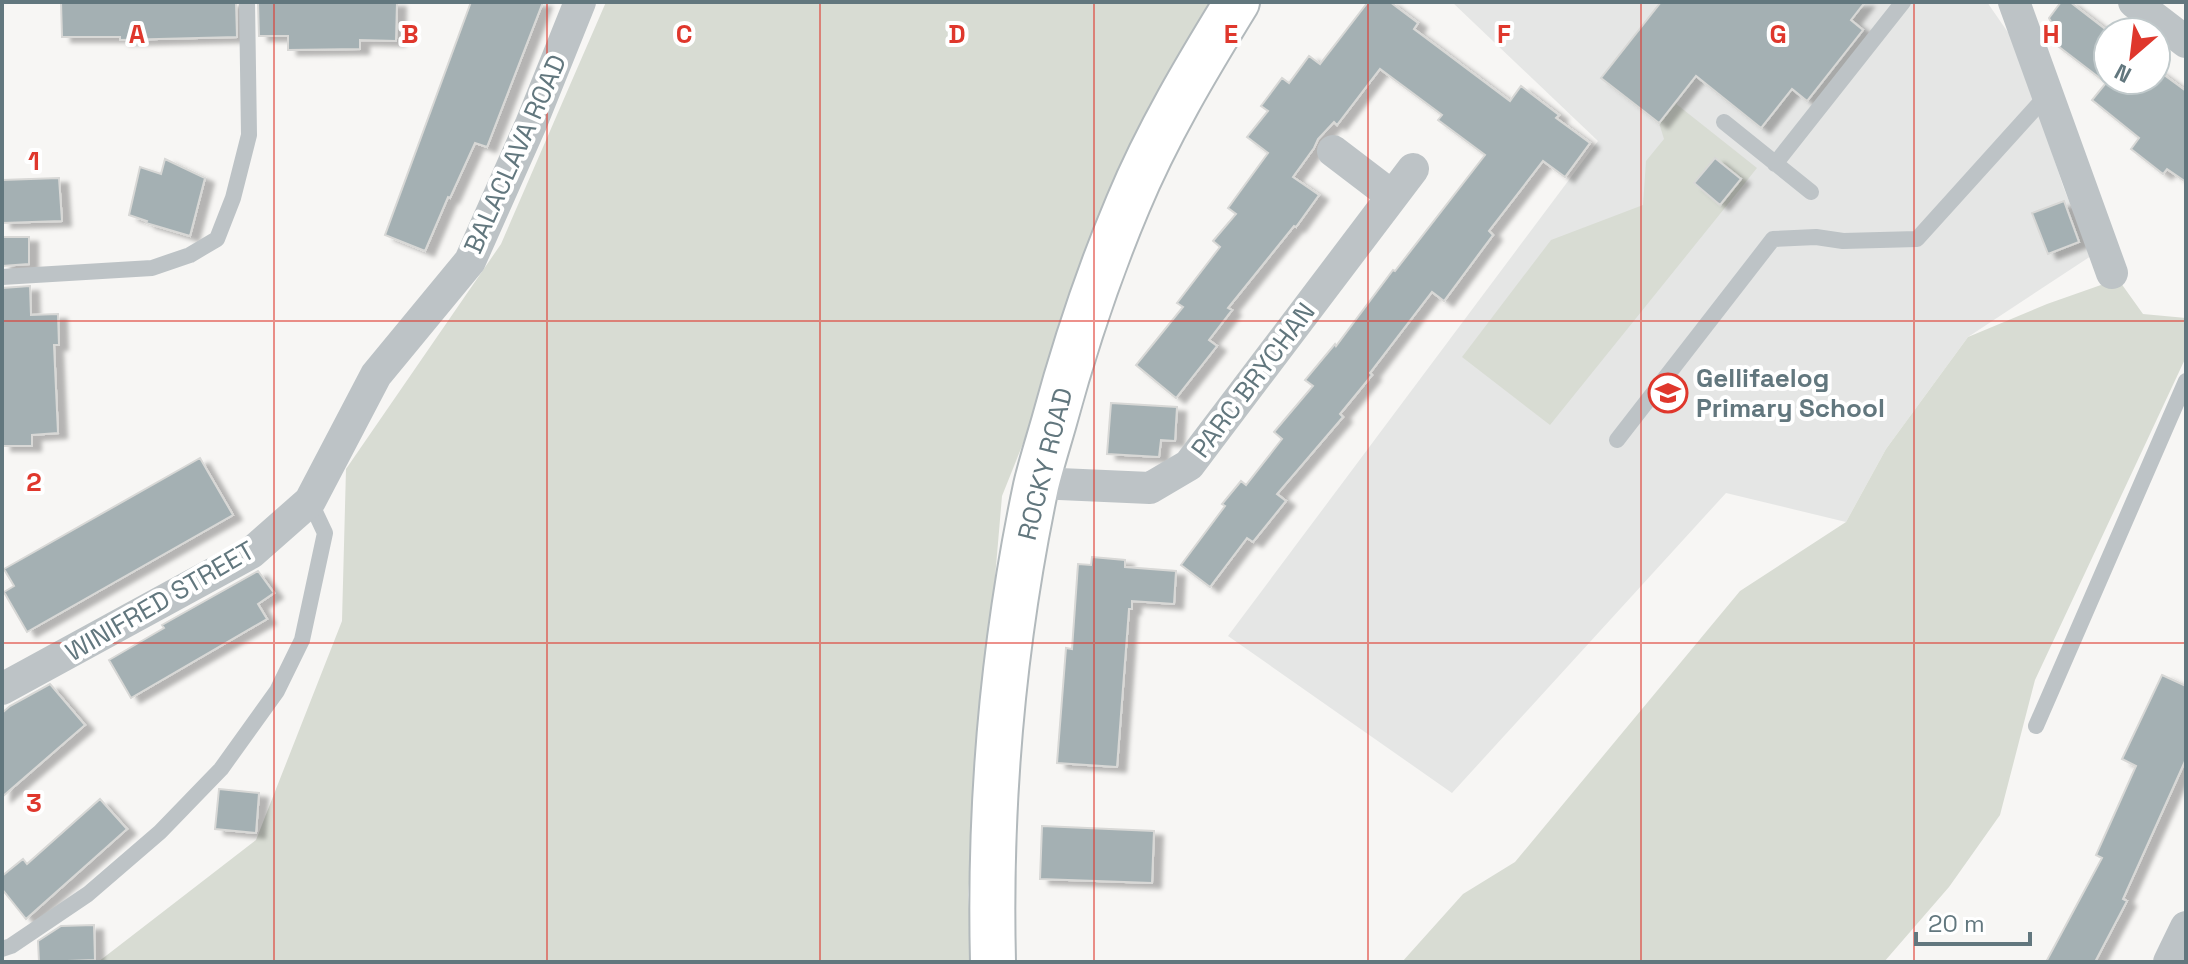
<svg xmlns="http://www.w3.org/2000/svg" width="2188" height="964" font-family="'Space Grotesk',sans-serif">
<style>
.built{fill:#e5e6e5}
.green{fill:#d8dcd3}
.building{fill:#a4b0b3;stroke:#d8d8d6;stroke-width:2;filter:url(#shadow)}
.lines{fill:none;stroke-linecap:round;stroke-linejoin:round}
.secondary-casing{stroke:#b2b9bc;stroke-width:48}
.lane{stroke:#bdc3c6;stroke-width:16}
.street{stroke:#bdc3c6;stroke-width:32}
.secondary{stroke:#fff;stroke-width:44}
.grid{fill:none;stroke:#df372c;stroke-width:2;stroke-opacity:0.55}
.labels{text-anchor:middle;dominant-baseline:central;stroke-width:8;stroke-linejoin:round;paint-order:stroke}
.street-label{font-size:26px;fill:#62777e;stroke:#fff}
.poi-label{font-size:26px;font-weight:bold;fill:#62777e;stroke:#fff;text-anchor:start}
.grid-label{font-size:26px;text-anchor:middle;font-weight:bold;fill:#df372c;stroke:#fff;stroke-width:8;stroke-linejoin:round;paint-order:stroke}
</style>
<defs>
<filter id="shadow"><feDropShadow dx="9" dy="5" stdDeviation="2" flood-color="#0004"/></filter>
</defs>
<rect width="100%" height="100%" fill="#f7f6f4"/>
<!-- built -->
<path class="built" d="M1452,2H1987L2016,44L2063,186L2091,256L1968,337L1886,449L1846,522L1726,493L1452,793L1228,636L1598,141Z"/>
<!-- green -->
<path class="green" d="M606,2H1216L1169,79L1002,496L968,895L973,962H98L256,840L342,621L346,469L501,244Z
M1675,103L1757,168L1550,425L1462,357L1551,240L1643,205L1646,161L1664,139L1659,123Z
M2118,279L2143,314L2186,318V357L2035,680L2000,815L1949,887L1884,962H1402L1463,894L1515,862L1740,591L1846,522L1886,449L1968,337L2047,304Z"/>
<!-- building -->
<path class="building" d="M61,2H236L237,37L120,40V37H62Z
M258,2H397L396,41L360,40V49L288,50V36H259Z
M471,2H543L487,147L475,143L450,198L448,197L425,251L385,235Z
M1368,2H1390L1418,23L1414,29L1510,101L1521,86L1559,115L1556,118L1590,143L1565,177L1543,161L1489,231L1493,235L1444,301L1432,292L1370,373L1372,375L1340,414L1343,417L1277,494L1286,501L1253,542L1247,538L1210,587L1181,565L1225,506L1222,504L1241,481L1246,485L1282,439L1274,432L1313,386L1305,380L1335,344L1336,346L1393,270L1395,271L1485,155L1438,120L1442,115L1380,69L1337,125L1334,122L1318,139L1314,148L1293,177L1319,195L1296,227L1294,226L1228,308L1232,310L1209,340L1217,346L1176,398L1136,365L1183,307L1177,303L1220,247L1213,241L1236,214L1228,208L1268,153L1247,137L1268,111L1261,106L1282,78L1289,83L1309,56L1320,64Z
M1661,2H1865L1851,20L1863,30L1807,101L1792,89L1761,128L1696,76L1659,123L1601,78Z
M2061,2H2070L2109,32L2108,80H2156V69L2186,91V182L2167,169L2163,174L2131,149L2139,138L2092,100L2106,83L2054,43L2059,37L2049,18Z
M1715,158L1741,179L1720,205L1694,183Z
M165,159L205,178L190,236L146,223L147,221L129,215L140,167L161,174Z
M59,178L62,221L2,223V180Z
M2064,201L2079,242L2048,254L2032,213Z
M2,237H29V264L2,266Z
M30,286L31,315L58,314L59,345H54L58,433L32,435V446H2V288Z
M1111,403L1177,407L1175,441L1161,440L1159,457L1107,454Z
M200,458L233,515L27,632L4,592L14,586L4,569Z
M1092,557L1125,560V567L1176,571L1174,604L1132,601V609H1129L1117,767L1057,763L1066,648L1072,649L1078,564L1091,565Z
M258,571L274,593L258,604L267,619L131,698L109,660L164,628L162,625Z
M2162,675L2186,686V759L2123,899L2127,901L2095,962H2046L2102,858L2096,855L2136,766L2122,759Z
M50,684L85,725L2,797V713L10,706Z
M219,789L259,793L256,833L215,829Z
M100,799L127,829L26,919L2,889V876L23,859L27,864Z
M1042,826L1154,831L1152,883L1040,879Z
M94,925L95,960L39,962L38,941L61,926Z"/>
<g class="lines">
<defs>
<path id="secondary" d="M993,962C989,802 1003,643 1036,486C1041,465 1048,443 1054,422C1074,348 1098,275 1128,204C1157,134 1197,67 1237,2"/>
</defs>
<!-- secondary casing -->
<use href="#secondary" class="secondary-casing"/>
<!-- lane -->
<path class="lane" d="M1724,122L1811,192
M1775,164L1903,2
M2,277L152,268L190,255L217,239L233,198L249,135L247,2
M1617,440L1773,239L1816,237L1843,241L1917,239L2048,94
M2036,726L2186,381
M2,949L11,946L88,894L160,832L221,769L277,691L302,640L325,533L310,501"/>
<!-- street -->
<path class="street" d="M2014,2L2112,273
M2134,2L2186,42
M1333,151L1392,196
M1037,483L1150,488L1189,465L1413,169
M2,689L251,553L310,501L376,375L470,261L531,124L580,2
M2169,962L2186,927"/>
<!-- secondary -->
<use href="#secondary" class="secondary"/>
</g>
<!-- grid -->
<path class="grid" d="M274,2V962M547,2V962M820,2V962M1094,2V962M1368,2V962M1641,2V962M1914,2V962M2,321H2186M2,643H2186"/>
<!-- icons -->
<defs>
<symbol id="school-ring" viewBox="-11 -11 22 22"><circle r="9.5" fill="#fff" stroke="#df372c" stroke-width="1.5"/><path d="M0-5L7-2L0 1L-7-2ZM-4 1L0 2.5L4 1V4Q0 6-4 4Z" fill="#df372c"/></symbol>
</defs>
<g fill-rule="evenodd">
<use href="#school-ring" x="1646" y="371" width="44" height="44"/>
</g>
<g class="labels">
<!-- street labels -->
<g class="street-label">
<text transform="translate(515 154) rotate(-66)">BALACLAVA ROAD</text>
<text transform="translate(1253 380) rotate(-53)">PARC BRYCHAN</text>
<text transform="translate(1045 464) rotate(-76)">ROCKY ROAD</text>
<text transform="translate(160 601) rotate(-30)">WINIFRED STREET</text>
</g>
<!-- poi labels -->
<g class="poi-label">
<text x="1696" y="378">Gellifaelog<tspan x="1696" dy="30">Primary School</tspan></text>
</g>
</g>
<g class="grid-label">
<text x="137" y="43">A</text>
<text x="410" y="43">B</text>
<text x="684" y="43">C</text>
<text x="957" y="43">D</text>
<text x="1231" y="43">E</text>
<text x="1504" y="43">F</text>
<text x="1778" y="43">G</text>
<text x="2051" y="43">H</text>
<text x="34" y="170">1</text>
<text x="34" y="491">2</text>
<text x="34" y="812">3</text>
</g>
<!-- border -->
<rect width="2188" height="964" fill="none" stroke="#62777e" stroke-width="8"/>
<!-- north arrow -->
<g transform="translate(2132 56) rotate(208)"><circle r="38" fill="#ffffff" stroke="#c0c9cb" stroke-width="2"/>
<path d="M0-6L14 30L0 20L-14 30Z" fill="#df372c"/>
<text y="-12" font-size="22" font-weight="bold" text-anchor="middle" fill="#62777e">N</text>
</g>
<!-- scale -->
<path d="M1916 932v12h114v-12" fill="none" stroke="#62777e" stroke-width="4"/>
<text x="1928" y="932" font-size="24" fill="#62777e" stroke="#ffffff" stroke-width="6" paint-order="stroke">20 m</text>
</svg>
